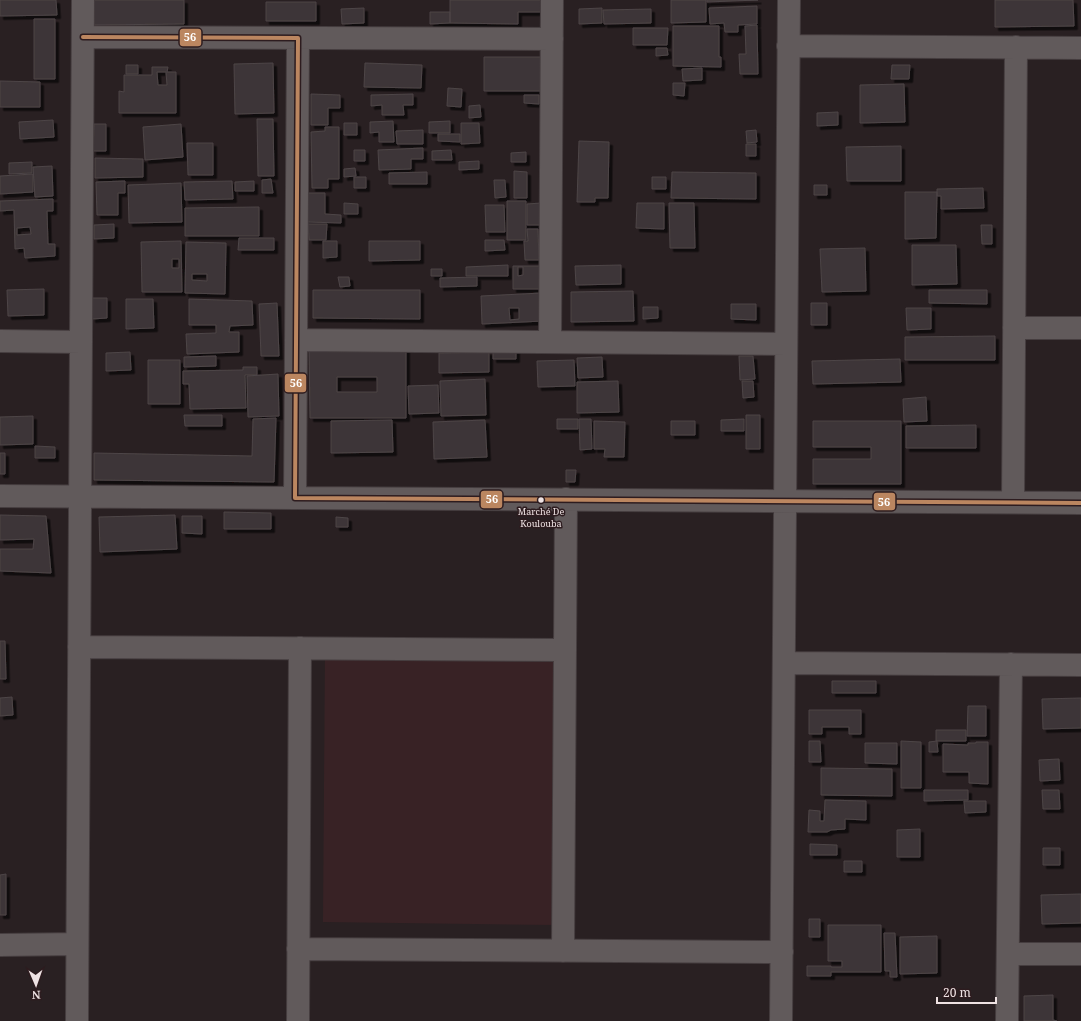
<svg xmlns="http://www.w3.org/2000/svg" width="1081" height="1021" font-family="'Noto Serif',serif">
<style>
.built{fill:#382225}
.building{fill:#3e3637;stroke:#4d4547;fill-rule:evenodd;filter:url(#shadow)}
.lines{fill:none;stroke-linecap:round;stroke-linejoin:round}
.minor-casing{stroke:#453d3f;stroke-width:24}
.minor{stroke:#615a5b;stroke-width:22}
.bus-1-casing{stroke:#2d1c1f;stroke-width:7}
.bus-1{stroke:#bb8660;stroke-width:4}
.bus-dot{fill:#eee2e3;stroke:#2d1c1f;stroke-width:1.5}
.labels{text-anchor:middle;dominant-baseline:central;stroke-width:3;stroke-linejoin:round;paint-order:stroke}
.bus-label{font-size:9px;fill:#eee2e3;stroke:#2d1c1f}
.line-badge{stroke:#2d1c1f;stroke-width:1.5}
.badge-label{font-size:11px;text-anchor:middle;font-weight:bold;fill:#fff}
</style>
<defs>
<filter id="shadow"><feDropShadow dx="3.5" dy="3.5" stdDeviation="0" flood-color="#0009"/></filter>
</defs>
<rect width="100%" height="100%" fill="#292022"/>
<!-- built -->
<path class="built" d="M325,650L558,657L555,925L323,922Z"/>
<!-- building -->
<path class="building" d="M0,0H56L57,15L0,16Z
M94,0H184V24L94,25Z
M450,0H541V12H518V24L450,23Z
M671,0H706V22L671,23Z
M707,0H758L707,2Z
M995,0H1073L1074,26L995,27Z
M266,2H316V21H266Z
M757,6V24L738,25V32H725L724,23L710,24L709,8Z
M364,8V23L342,24L341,9Z
M602,8V23L579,24V9Z
M651,9V23L604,24L603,10Z
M430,12H450V23L430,24Z
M34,19H55V79H34Z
M757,25L758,74H740L739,54H746L745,26Z
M673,26H719V57H721V67L673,66Z
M633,28H668L667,45H633Z
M656,48H667L668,55L656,56Z
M484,57H541V91H484Z
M273,63L274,113L235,114L234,64Z
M365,63L422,65L421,88L364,87Z
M126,65H138V74H126Z
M892,65H910L909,79H891Z
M152,67H168L167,72H176V113H119V91L124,92V75H152ZM157,72H166L167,85H158Z
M702,68V80L683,81L682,69Z
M0,81L40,82V107H0Z
M673,83H685L684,96L673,95Z
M904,84L905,122L860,123V85Z
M448,88L462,89L461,107L447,106Z
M311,94L340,95V108H328V125H311Z
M413,94V105H403L404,115H382V105L371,106V95Z
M524,95H539V104L524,103Z
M480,105L481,117L469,118V106Z
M838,112V125L817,126V113Z
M257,119H273L274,176H258Z
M53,120L54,137L20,139L19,122Z
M393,121L394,142H379V132L370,133V122Z
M450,121V133H429V122Z
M344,123H357V135H344Z
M461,123H479L480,143L461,144Z
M94,124H106V151H93Z
M181,124L183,157L145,160L143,127Z
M325,127H339V179H328V188H312L311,132L325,131Z
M423,130V144H397L396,131Z
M756,130L757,142L747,143L746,131Z
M438,134H460V142L438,141Z
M579,141L609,142L608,198H595V202H577Z
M187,143H213V175H188Z
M746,144H756V156H746Z
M901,146V181H847L846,147Z
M423,148V159H411V169L379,170L378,150Z
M354,150H365V161H354Z
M451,150L452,160H432V151Z
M526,152V162H511V153Z
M95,158L143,159V177L95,178Z
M479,161V169L459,170V162Z
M32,162V173L9,174V163Z
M52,166L53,196L35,197L33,167Z
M355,168L356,176L344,177V169Z
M514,171L527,172V198H514Z
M427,172V184H389V173Z
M672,172L756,173V199L671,198Z
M33,174V192L0,194V176Z
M354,177H366V188H354Z
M652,177H666V189H652Z
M271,179L273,193H262V180Z
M494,180H505L506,197L495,198Z
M125,181V193H118V215H97L96,182Z
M232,181L233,199L185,200L184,182Z
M254,181V191H235V182Z
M181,183L182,222L129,223L128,185Z
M814,185H827V195H814Z
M983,188L984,208L941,209V196H937V189Z
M905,192H937L936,238L905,239Z
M308,193H325V214L341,215V223L307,222Z
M53,199V211H47L48,244H55V256L25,258L24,248L15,249L14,210L0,211V201ZM30,227L31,234L17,235V228Z
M507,201H526V240H507Z
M344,203L358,204V214H344Z
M541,203V225H527V204Z
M637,203H664V229L636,228Z
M669,203H694L695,248H670Z
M485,205H504L505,232H486Z
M259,207V236H185V208Z
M114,224V238L94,239V225Z
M308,224H327L326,240H309Z
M981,225H992V244H982Z
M527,229H538L539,260H525L524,241H528Z
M239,238H274V250H238Z
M485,240H504L505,250L485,251Z
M181,241L182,292H142L141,242ZM172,259H179V268H172Z
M323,241H337V257L323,258Z
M369,241H420V260L369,261Z
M186,242L226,243L225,294L185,293ZM192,274H207V281L192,280Z
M912,245H956L957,284L912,285Z
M865,248L866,291L822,292L820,249Z
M508,265V276H466V267Z
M621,265V284L576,285L575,266Z
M513,266H541V289H513ZM518,267H523V275L518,276Z
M431,269H442V276H431Z
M338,277H349L350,286L340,287Z
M477,277V286L440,287V278Z
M44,289V315L8,316L7,290Z
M313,290H420V319L313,318Z
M929,290H987V304L929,303Z
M633,291L634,321L571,322V292Z
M542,293L543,321L482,324L481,296ZM509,308H519V319L510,320Z
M92,298H107V318L92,319Z
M126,299H153L154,328L126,329Z
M189,299L252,301L253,325L230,326L229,332H239V352L187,354L186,334L216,333V325H189Z
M277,303L279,356H261L259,304Z
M811,303H827V325H811Z
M731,304H756V320L731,319Z
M643,307H658V318L643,319Z
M906,308H931V329L907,330Z
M995,336V360H905V337Z
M406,346V418H310L309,347ZM337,377H377V392H337Z
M493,349H516V359H493Z
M130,352L131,370L106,371V353Z
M489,352V372L439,373V353Z
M216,356V366L184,367V357Z
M739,356H753L755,379L740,380Z
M602,357L603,377L578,378L577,358Z
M900,359L901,382L813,384L812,361Z
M148,360H180V404H148Z
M574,360L575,386L538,387L537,361Z
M243,367H257V375H245L246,408L190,409L189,384H183V371L243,370Z
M278,374L279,416L248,417L247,376Z
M485,379L486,415L441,416L440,381Z
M618,381L619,412L577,413V382Z
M742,381H753L754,397L743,398Z
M438,385L439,413L409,414L408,386Z
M926,397L927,421L904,422L903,399Z
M184,415H222V426H185Z
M746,415H760V449H746Z
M33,416V444L0,445V417Z
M276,418L274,482L94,480V453L252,456L253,419Z
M557,419H578V429H557Z
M579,419H591L592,449L580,450Z
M744,419V431H721V420Z
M392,420L393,452L331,453V421Z
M485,420L487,457L434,459L433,422Z
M594,421L625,422L624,457H604L605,449H594Z
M671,421H695V435H671Z
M813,421H901V484H813V459H871V447H813Z
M976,425V448H906V426Z
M35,446L55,447V458H35Z
M0,453H5V474H0Z
M566,470H576L575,482H566Z
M224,512L271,513V529H224Z
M0,515L46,516L51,573L0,571V549H33L34,539L0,540Z
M175,515L177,549L100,552L99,517Z
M182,516H202V534L182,533Z
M336,517L348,518V527H336Z
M0,641H5L6,679H0Z
M832,681H876V693H832Z
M12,697L13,715L0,716V698Z
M1081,698V728L1043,729L1042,699Z
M968,706H986V736H967Z
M809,710H861V734H849V727H822V734H809Z
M936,730H966V741H936Z
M809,741H820L821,762H809Z
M901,741L921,742V788H901Z
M937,741L938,752H929V742Z
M976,742H988V784L969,783V772H943V744L968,745V743H976Z
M865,743H897V764L865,763Z
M1059,759L1060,780L1040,781L1039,760Z
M821,768L892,769V796L821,795Z
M924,790H968V800L924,801Z
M1042,790H1059L1060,809H1043Z
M825,800L866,801V820L845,819V829L831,830L827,832H808L809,810L820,811V821H824Z
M964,801H986V812L965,813Z
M920,829V857H897V830Z
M810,844L837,845V855H810Z
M1043,848H1060V865H1043Z
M844,861H862V872H844Z
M6,874V915H0V875Z
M1081,894V923L1042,924L1041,895Z
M809,919H820V937H809Z
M828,925H881V972H831V976H807V966H831V967H842V961H828Z
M884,933H895L897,977H890V971H885Z
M937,936V973L900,974V937Z
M1053,995V1020L1057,1021H1024V996Z"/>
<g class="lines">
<defs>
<path id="minor" d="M83,37L552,39
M788,46L1081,48
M1014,328H1081
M296,340L786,344
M0,341L81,342
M550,342L552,0
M0,496L1081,503
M295,498L298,38
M1013,502L1016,47
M79,647L565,650
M784,663L1081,665
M0,945L77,944
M298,949L782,952
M563,951L566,499
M1008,954H1081
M77,1021L83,0
M298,1021L300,648
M781,1021L789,0
M1007,1021L1011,664"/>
</defs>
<!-- minor casing -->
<use href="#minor" class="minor-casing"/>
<!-- minor -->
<use href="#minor" class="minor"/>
<defs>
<path id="bus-1" d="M83,37L298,38
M295,498L1081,503
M295,498L298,38"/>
</defs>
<!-- bus-1 casing -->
<use href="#bus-1" class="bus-1-casing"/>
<!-- bus-1 -->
<use href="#bus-1" class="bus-1"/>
</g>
<!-- markers -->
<circle class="bus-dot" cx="541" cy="500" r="3.5"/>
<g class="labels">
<!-- bus labels -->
<g class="bus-label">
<text x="541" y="511">Marché De<tspan x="541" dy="12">Koulouba</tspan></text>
</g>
</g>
<g class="line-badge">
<rect x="179" y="28" width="23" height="19" rx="4" fill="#bb8660"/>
<rect x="284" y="373" width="23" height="20" rx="4" fill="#bb8660"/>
<rect x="480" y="490" width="23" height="19" rx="4" fill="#bb8660"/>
<rect x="873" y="492" width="23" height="19" rx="4" fill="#bb8660"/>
</g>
<g class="badge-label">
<text x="190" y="41">56</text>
<text x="296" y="387">56</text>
<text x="492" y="503">56</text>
<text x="884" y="506">56</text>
</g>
<!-- north arrow -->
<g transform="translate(36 985) rotate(178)" stroke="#2d1c1f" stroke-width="3" paint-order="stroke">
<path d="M0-3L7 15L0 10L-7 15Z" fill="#eee2e3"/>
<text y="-6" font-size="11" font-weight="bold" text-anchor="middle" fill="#eee2e3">N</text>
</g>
<!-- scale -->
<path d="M937 997v6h59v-6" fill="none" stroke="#eee2e3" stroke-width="2"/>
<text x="943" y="997" font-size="12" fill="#eee2e3" stroke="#2d1c1f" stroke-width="3" paint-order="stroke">20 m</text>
</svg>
